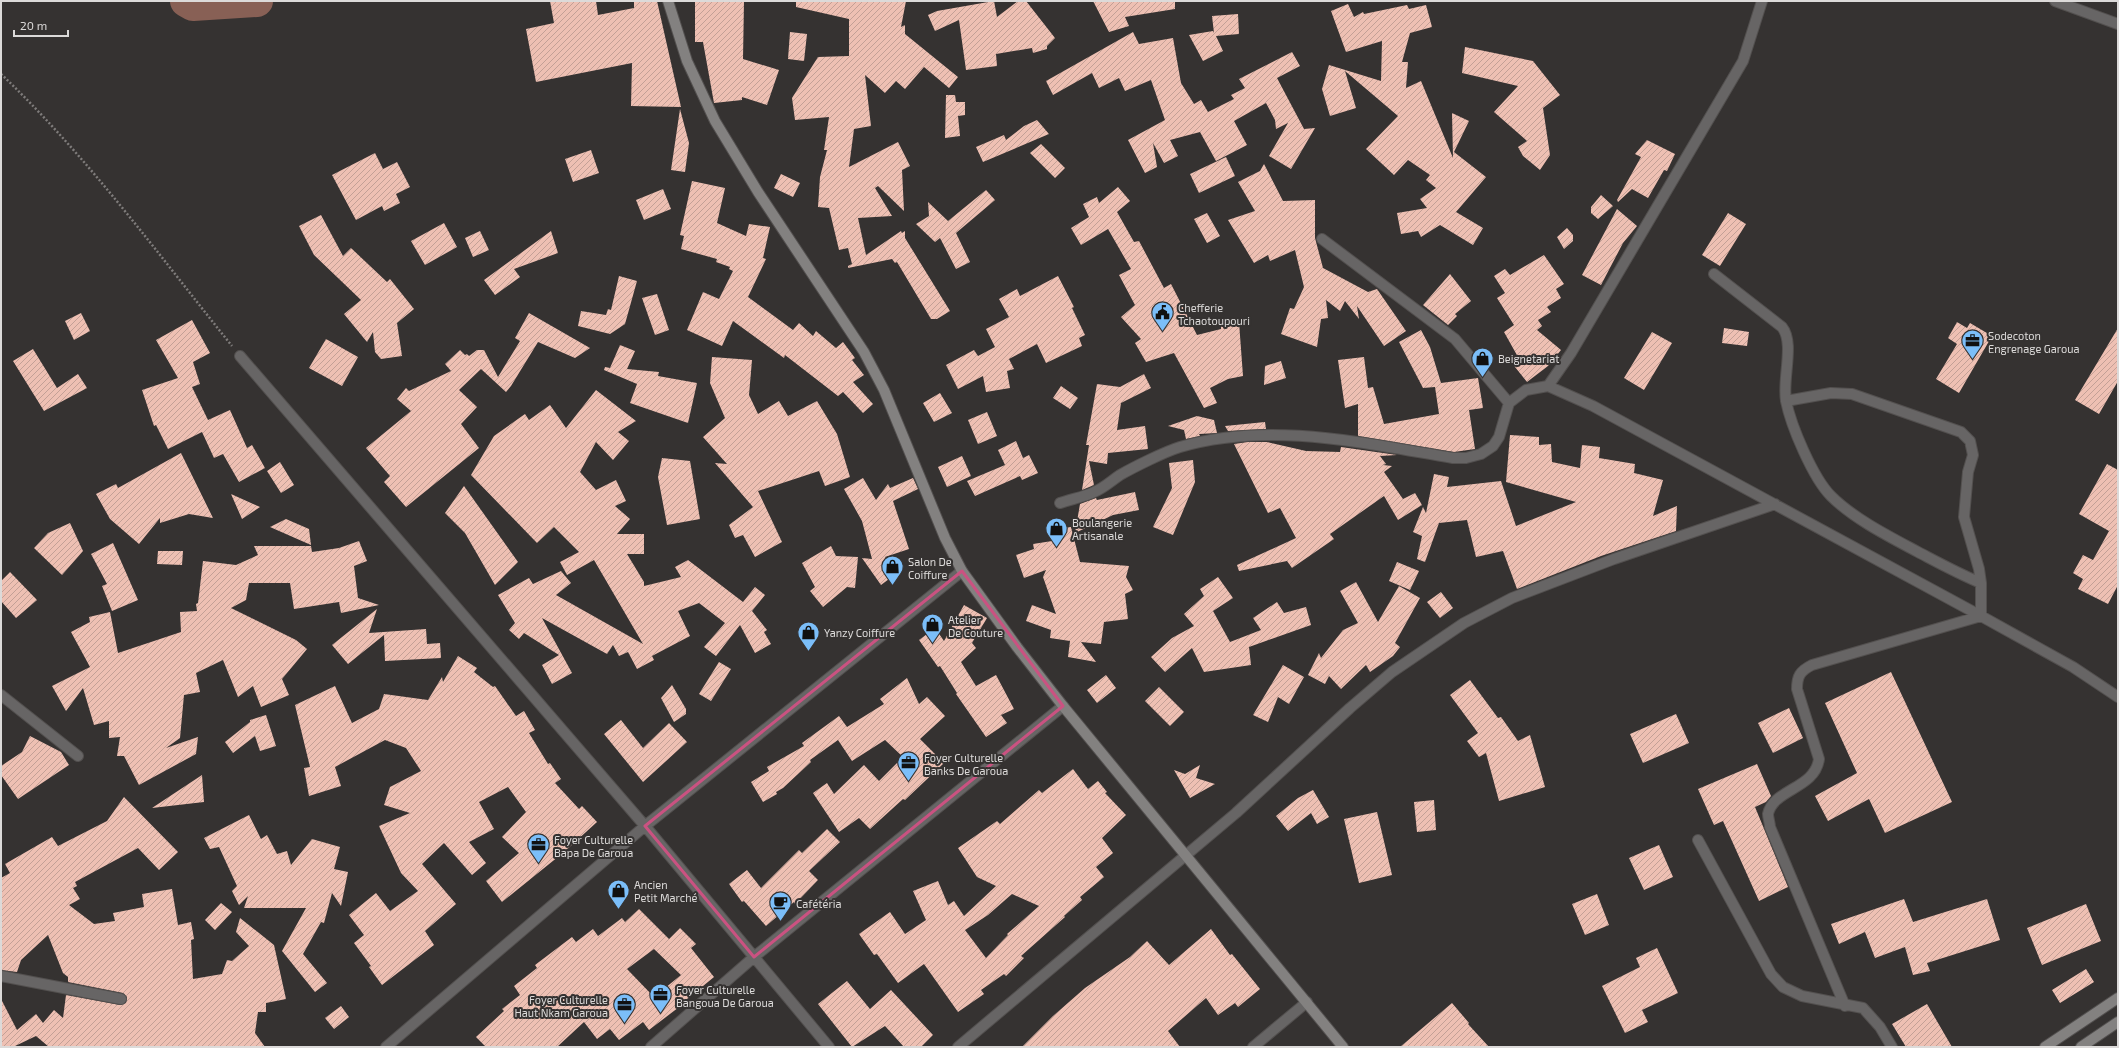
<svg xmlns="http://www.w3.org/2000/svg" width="2119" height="1048" font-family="'Exo 2',sans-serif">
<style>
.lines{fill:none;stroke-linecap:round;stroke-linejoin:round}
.river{stroke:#886055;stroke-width:32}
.building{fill:url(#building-hatch);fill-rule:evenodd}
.street-casing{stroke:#53504f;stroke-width:12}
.secondary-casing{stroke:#53504f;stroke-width:12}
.path{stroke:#7f7c7b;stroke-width:2.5;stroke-dasharray:2 2;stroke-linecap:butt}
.street{stroke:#676565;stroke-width:10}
.secondary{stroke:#838180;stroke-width:10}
.marked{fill:none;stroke:#ca5281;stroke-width:3;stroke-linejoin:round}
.labels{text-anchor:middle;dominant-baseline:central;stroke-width:4;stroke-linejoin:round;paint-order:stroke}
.poi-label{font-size:11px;fill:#dcdad9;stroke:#353231;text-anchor:start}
</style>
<defs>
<pattern id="building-hatch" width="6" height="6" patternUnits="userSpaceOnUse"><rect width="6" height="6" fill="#eec0b3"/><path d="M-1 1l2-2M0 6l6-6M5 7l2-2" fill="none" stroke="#c3a096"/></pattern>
</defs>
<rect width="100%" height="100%" fill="#353231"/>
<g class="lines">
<!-- river -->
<path class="river" d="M186,1L193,5L257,1"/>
</g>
<!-- building -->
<path class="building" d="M550,1H596L598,15L634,8V1H657L681,107L631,106L632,63L536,82L526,29L554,23Z
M695,1H744L743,59L779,70L767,105L742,97V100L714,103L703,42H695Z
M796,1H906L901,27L905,25V34L958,77L949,88L924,67L905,89L896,81L885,93L865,75L871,126L854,129L849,167L898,142L910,166L902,170L904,211L878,186L875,188L892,216L858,218L866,255L901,231L902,233L905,231V238L950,311L937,319H931L897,262L895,263L892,259L848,268V266L852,264L848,248L839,250L829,208L818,207L820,177L827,150H824L829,117L795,120L792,98L818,57L849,56V19L796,7Z
M994,1L997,17L1018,1H1026L1055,38L1047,46V49L1033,53L1032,48L996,54L997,66L966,70L959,20L935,31L928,15L937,11Z
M1093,1H1175V9L1125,17L1129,26L1109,32Z
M1348,4L1354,17L1363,12L1364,14L1407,5L1409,9L1426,5L1432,27L1410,33L1402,62H1408L1406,88L1421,81L1453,158L1452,113L1469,121L1454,152L1486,177L1456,212L1483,228L1473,245L1440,225L1421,237L1418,231L1401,234L1397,213L1427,208L1420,199L1436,188L1426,180L1430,175L1408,160L1394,175L1366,149L1398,116L1345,71L1356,108L1330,116L1322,89L1329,65L1381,81L1382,41L1346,52L1331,11Z
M1238,14L1239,34L1216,36L1223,51L1203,61L1189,35L1213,31L1214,33L1212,16Z
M790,32L807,34L804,61L788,59Z
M1133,32L1139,44L1173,38L1181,83L1194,104L1201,100L1208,112L1234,99L1231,95L1245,88L1239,79L1292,52L1300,66L1277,78L1304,129L1315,128L1291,169L1269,156L1288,123L1276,129L1275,120L1266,103L1234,121L1247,145L1216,161L1200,132L1170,140L1178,156L1164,163L1153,143L1157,167L1145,173L1128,140L1165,120L1151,80L1125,91L1119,78L1099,88L1092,73L1053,95L1046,81Z
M1465,47L1533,61L1560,95L1543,108L1550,155L1540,170L1523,156L1518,147L1527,141L1494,112L1518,86L1462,73Z
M946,95H955L956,102H965V115L958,116L960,136L945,138Z
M680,109L689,143L685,172L671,170Z
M1037,120L1049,134L983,162L976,147L1004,135L1006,140L1024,126Z
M1647,140L1675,154L1667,171L1664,170L1648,198L1632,189L1618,202L1617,200L1641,157L1635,154Z
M1041,144L1065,168L1055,178L1030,153Z
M591,150L599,173L573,182L565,159Z
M375,153L383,169L397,162L410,187L396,194L400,203L384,211L382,206L356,220L332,175Z
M1226,157L1235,176L1199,193L1190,174Z
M1264,164L1283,201L1315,200V238L1323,268L1368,292L1377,289L1406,331L1384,346L1357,306L1359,319L1345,301L1340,311L1326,300L1328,318L1321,319L1317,347L1281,334L1290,308L1294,309L1304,287L1295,250L1270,261L1268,255L1254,263L1228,220L1255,211L1238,182L1260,171Z
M781,174L800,183L793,197L774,188Z
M692,181L725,188L717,223L746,236L749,224L770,227L763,258L766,259L748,297L793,330L799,323L813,336L816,331L836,348L843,342L855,358L852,360L864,375L853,382L873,404L863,413L843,392L838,396L785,355L784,358L733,321L722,346L687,330L703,292L719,299L733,271L729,269L730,267L716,262L717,259L681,249L684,236L680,235Z
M1118,187L1130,201L1117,212L1134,242L1139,241L1164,288L1171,284L1197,335L1221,329V324L1239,322L1243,376L1228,379L1210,388L1217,403L1204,408L1174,353L1146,362L1135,343L1141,339L1121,317L1135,305L1119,275L1131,269L1108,229L1081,245L1071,228L1089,217L1083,204L1097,197L1099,203Z
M663,189L671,209L644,220L636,200Z
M986,190L995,200L956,233L970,262L956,269L940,238L935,242L916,224L929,216L928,202L948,221Z
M1601,195L1613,206L1598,219L1591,213V207Z
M1617,209L1637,226L1623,243L1601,285L1582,275Z
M1207,213L1220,236L1207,243L1194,219Z
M1728,213L1746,224L1720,266L1702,255Z
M321,215L343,256L351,248L387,282L390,279L414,309L397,323L402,356L381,359L375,352L373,332L367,342L344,314L361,300L314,255L299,226Z
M444,223L457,247L425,265L411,241Z
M1567,228L1573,235V241L1564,249L1557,237Z
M480,231L489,250L473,257L465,238Z
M551,231L558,253L514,269L520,277L495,295L484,280Z
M1544,255L1564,284L1556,289L1561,298L1547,307L1551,312L1538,320L1542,326L1537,330L1561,350L1548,366L1527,382L1511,362L1518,357L1504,332L1514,325L1497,298L1505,293L1494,276L1505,269L1510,275Z
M1450,274L1471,301L1455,314L1457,316L1448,325L1423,305Z
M619,276L637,281L625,324L610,334L578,326L581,311L606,315L608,309L611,310Z
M1058,276L1074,307L1072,308L1085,335L1079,338L1082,346L1046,363L1037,344L1009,359L1014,369L1007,371L1010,388L986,392L983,376L958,389L946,365L974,350L978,356L995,347L986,329L1009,317L999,299L1017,289L1020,296Z
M657,294L669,330L655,335L642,298Z
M81,313L90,331L74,340L65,321Z
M529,313L590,348L575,358L538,342L511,386L506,392L481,369L459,390L477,407L461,424L479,448L406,507L384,482L390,476L366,448L411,411L397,399L406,388L409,391L451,371L445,364L460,350L465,355L467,354L469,356L477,350H484L498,377L520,341L515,338Z
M192,320L210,353L193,362L200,384L192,387L208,420L230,410L247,448L252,445L265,468L239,482L223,454L214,458L202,432L168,449L156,425L154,426L142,390L178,378L156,340Z
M1957,322L1967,328L1970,323L1992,336L1959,393L1936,379L1957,344L1948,338Z
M1724,328L1749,332L1747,346L1722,343Z
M2118,328V381L2099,414L2075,400Z
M1421,330L1430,347L1441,383L1478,378L1483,408L1469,410L1475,449L1454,452L1358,436V404L1345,408L1338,360L1364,357L1368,388L1373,387L1384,424L1439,414L1435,387L1423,388L1399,342Z
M1652,332L1672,343L1644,390L1624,378Z
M326,339L358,357L342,386L309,368Z
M620,345L635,351L627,369L659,372L658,376L697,383L688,423L630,403L637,384L604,370L605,367L610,368Z
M33,349L57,388L78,374L87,388L44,411L13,361Z
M712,357L752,360L749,395L758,414L779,401L788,416L817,401L837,434L850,477L825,486L819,471L758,491L782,542L755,557L743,535L735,538L729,525L753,507L715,463L727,464L703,437L725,418L710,383Z
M1281,361L1286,378L1264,385L1265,366Z
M1144,374L1151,388L1121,403L1117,430L1145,426L1148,449L1108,453L1107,464L1089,461L1094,485L1082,490L1089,445H1086L1097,384L1120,387Z
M1061,386L1078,398L1070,409L1053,398Z
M596,390L636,421L618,432L629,441L613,460L596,442L580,472L596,490L616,480L626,501L615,506L630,519L617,534H644V554H627L644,582V586L681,577L675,567L688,560L743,602L755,587L765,595L752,611L767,630L764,632L771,644L755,653L740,625L716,656L704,647L725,623L699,603L678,611L690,636L652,656L654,660L637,669L628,652L619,656L613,645L607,654L542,618L572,673L552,684L542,665L559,655L524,633L519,639L509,630L515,623L498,595L529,578L533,584L561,571L571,583L556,595L643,644L594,560L567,575L560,562L579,552L554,527L537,543L471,475L494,436L525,414L529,420L550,405L566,428Z
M940,393L952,413L934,422L923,403Z
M987,412L997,436L978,444L968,420Z
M1197,416L1214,420L1217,433L1199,434L1200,436L1186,439L1184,430L1168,426Z
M1265,422L1266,429L1228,431L1225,426Z
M1510,435L1539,437V445L1551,444L1552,462L1580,468L1582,445L1600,447L1599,458L1635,464L1634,473L1663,480L1653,516L1677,506L1676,531L1601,556L1517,589L1503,551L1476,557L1467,520L1439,523L1425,562L1417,559L1422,536L1413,532L1423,507L1426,513L1434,474L1449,477L1447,487L1501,481L1516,526L1576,502L1506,482Z
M1016,441L1023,458L1029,455L1038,473L1022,480L1020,476L975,496L967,481L1005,465L998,450Z
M1248,442H1267L1306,451L1340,452L1341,447L1397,455L1380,456L1386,464L1383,465L1392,466L1384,472L1403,499L1415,493L1422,505L1398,520L1384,496L1330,534L1334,539L1292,568L1287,561L1239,571L1237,565L1296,538L1280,508L1268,513L1234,444Z
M181,453L213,518L189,514L160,523V518L139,544L110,519L96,494L116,484L118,488Z
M962,456L971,476L947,487L938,467Z
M662,458L690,461L700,519L667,525L658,477Z
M1193,460L1195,482L1173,535L1153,527L1172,488L1169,463Z
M280,462L294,485L281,493L267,471Z
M2107,464L2118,470V585L2108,604L2078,589L2083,579L2073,573L2083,555L2093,560L2109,531L2079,514Z
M863,478L876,500L888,484L890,488L913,478L918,489L893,501L909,549L885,557L897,573L881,585L862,558L872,559L862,521L844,489Z
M464,486L518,562L495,585L465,533L445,513Z
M1135,492L1139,510L1113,515L1075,533L1080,504L1096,498L1097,500Z
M231,494L260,507L242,519Z
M286,519L309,529L311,545L270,527Z
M70,523L83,551L62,575L34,548L48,533Z
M1071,527L1080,562L1129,566L1126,577L1133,590L1125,594L1128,619L1104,622L1101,644L1081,642L1096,662L1068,657L1070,641L1050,638L1051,630L1026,621L1032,605L1056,614L1043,577L1046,570L1024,578L1016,555L1034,549L1033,544L1052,541L1051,529Z
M359,541L367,561L354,566L358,598L379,605L341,613L339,602L294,609L290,583H249L246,600L231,608L296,640L307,649L282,679L289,695L261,707L253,686L238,697L223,660L196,673L200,692L184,695L180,738L166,748L198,737L196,754L139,785L124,756H117L120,737L109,738V721L94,725L83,688L66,711L52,686L90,667L71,632L90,622L89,617L110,612L118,653L181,632L180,612L197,611L196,604L198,603L203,561L236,565L258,555L254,546H311L312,552L339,548Z
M113,543L138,600L112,611L102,586L107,584L91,554Z
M831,546L836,556L858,557L855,588L847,587L823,607L810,591L815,587L802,563Z
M158,551H183L182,565L157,564Z
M1397,562L1419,571L1410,590L1389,581Z
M10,572L37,600L16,618L1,601V581Z
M1218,577L1233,598L1213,611L1230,642L1261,630L1253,618L1277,602L1284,613L1306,607L1311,625L1249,647L1251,665L1204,672L1192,648L1165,672L1151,657L1172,638L1194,626L1184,614L1204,596L1200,589Z
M1356,582L1378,622L1399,586L1420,598L1395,643L1400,647L1393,656L1370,672L1366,665L1341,689L1329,676L1325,684L1308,675L1319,653L1321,658L1343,630L1358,623L1340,591Z
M1441,592L1453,608L1440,618L1427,602Z
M964,605L987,618L972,643L976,648L961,662L976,686L996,675L1014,709L1001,715L1007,723L986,737L956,694L957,693L940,666L938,667L919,640L935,628L944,641Z
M377,609L369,633L426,629L427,644L440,643L441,658L385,661L384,635L348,664L332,645Z
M458,656L477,668L474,672L493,687L495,686L516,716L524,711L535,730L529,733L548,764L550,763L561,779L555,783L579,809L582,806L597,822L564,852L502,902L486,881L519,853L502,837L526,812L508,787L479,802L494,829L469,842L486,863L472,875L444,843L422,864L456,904L425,931L434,945L382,985L369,967L371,966L354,943L364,935L349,915L376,893L390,911L418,891L401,873L379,826L410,813L384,805L390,787L421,771L406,748L385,740L335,767L341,786L309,796L304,768L310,767L295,705L335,686L352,723L379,709L384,694L428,700L442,677L443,682Z
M719,662L731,669L711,701L699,694Z
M1283,665L1304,677L1289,704L1278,697L1268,722L1253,715Z
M1891,672L1952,802L1885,833L1869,799L1828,821L1815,796L1857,773L1825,703Z
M1106,675L1116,688L1097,703L1087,690Z
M907,678L919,704L927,697L945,716L920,739L944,763L905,800L903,799L870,829L859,818L839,832L813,793L827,783L834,794L864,765L879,781L903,757L885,740L852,761L838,740L810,760L811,762L783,788L776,792L777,794L763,802L751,782L769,771L767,767L804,746L802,743L839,716L847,727L884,704L880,699Z
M1470,680L1498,718L1501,717L1518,741L1530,735L1545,787L1499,801L1486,753L1479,757L1467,741L1478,733L1450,695Z
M672,685L686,709V714L674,722L661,698Z
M1159,687L1184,712L1170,726L1145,701Z
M1789,708L1803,738L1773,753L1758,723Z
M1676,714L1689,743L1643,763L1630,734Z
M266,715L276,746L260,751L255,736L233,753L225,742L250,722V720Z
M621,720L643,748L669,723L687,742L643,782L604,734Z
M30,736L61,752L69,765L18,799L1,775V766L22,752Z
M1757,764L1771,796L1766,802L1755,807L1788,887L1759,901L1723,821L1714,825L1698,789Z
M1200,765L1196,778L1215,784L1190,798L1174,770L1185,774Z
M1073,769L1088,789L1098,781L1107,792L1105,793L1126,815L1102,838L1113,853L1096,867L1104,877L1080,897L1082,900L1064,916L1065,917L1021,956L1024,958L1006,976L1004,974L981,990L984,994L958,1012L924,964L898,983L877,954L874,955L859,934L890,912L905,934L926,920L913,891L938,881L948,905L954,901L964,916L996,886L977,877L958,848L997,821L1000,824L1039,790L1042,793ZM1012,894L1039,906L1007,934L1008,935L986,958L965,930L988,915Z
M202,775L204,802L152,808Z
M1313,790L1329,817L1317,824L1311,813L1288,831L1276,816L1298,798Z
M124,797L178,852L159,870L138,848L75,882L77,886L73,888L80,899L69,905L94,924L115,921L113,913L144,907L142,894L172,889L178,925L191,922L194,939L191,940L193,979L222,974L227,960L232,961L249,946L236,932L240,918L274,945L286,999L266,1003V1012H258L255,1033L265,1047H49L36,1036L13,1047H1V999L17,1030L36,1014L43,1023L54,1010L63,1018L66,995L120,1005L126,1003L127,997L123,993L68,982V977L63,973L48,935L21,960L17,972L1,970V878L10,873L5,864L52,837L58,846L107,821Z
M1434,800L1436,830L1417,832L1414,802Z
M1377,812L1392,875L1359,883L1344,819Z
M249,815L261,839L267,835L277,854L287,851L291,865L312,839L340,847L334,869L348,872L341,906L332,893L324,923L321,922L303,954L327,983L315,992L282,951L306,908H244L248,896L239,905L232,891L237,886L219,847L210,849L204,838Z
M827,829L840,842L809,871L818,880L795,904L794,902L766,926L744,901L742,902L729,884L747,870L761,888L799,850L802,853Z
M1659,845L1673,877L1644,890L1629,858Z
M1597,894L1609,925L1585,935L1572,904Z
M1904,899L1913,922L1987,899L2000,940L1927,963L1930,971L1913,975L1905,947L1875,958L1865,932L1839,944L1831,924Z
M221,903L232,912L215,930L205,920Z
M2086,904L2101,941L2042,965L2027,928Z
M639,909L669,939L680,928L696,944L691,948L714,977L686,1000L687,1001L649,1030L643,1022L619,1040L610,1029L597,1039L584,1022L557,1047H486L476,1037L504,1011L502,1009L520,995L514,986L537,968L535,965L572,937L576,942L593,929L598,936L622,918L625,922ZM654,949L681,975L654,997L627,969Z
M1211,929L1230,955L1232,954L1260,989L1238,1007L1235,1003L1218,1015L1206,998L1168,1031L1180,1047H1022L1053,1016L1085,988L1130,957L1147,941L1169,965Z
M1657,948L1678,993L1642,1010L1648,1022L1625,1033L1602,986L1640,967L1636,958Z
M2086,969L2094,982L2060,1003L2052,990Z
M847,981L870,1009L891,990L933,1035L921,1047H904L885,1026L852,1047L818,1004Z
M1452,1003L1469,1023L1468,1024L1489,1047H1400Z
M1927,1004L1952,1047H1906L1892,1024Z
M341,1006L349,1017L334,1029L325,1018Z"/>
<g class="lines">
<defs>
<path id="street" d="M2055,1L2118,24
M1322,239L1455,339L1509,403
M1714,274L1782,327C1795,343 1782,379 1786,401C1791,426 1813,478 1831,496C1854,519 1890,537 1918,552C1939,563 1959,574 1981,583
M240,356L645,826L829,1047
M1548,386L1571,353L1743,61L1762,1
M1786,401L1831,393L1852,394L1961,432L1970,441L1973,455L1968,472L1964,517L1979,569L1981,583V616L1812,665C1800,671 1797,676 1797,689L1819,759C1815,789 1773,789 1768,814C1768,818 1770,823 1770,827L1845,1006
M1060,503C1071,499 1084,497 1094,492C1104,488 1111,481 1120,475C1134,467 1164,452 1180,447C1270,421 1362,443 1453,458H1466L1481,454L1493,446L1499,437L1509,403L1526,390L1548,386L1593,406L1981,616L2073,667L2118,697
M1,695L78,756
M1698,840L1771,974L1783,987L1802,996L1863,1008L1880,1027L1892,1047
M1,976L121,999
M386,1047L645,826L962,571
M651,1047L754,957L1063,706
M958,1047L1236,813L1350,708L1392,672L1464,623L1512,598L1614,559L1775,504
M1253,1047L1307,1002"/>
<path id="secondary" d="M668,1L687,61L715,121L758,192L864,352L884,390L945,538L962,571L1017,647L1063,706L1343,1047
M2045,1047L2118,998
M2081,1047L2118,1022"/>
</defs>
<!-- street casing -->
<use href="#street" class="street-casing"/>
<!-- secondary casing -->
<use href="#secondary" class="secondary-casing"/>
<!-- path -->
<path class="path" d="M1,74C87,156 158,254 232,346"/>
<!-- street -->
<use href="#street" class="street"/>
<!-- secondary -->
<use href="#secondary" class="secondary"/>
</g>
<!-- marked area -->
<path class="marked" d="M962,571L1063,706L754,957L645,826Z"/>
<!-- icons -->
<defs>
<symbol id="civic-pin" viewBox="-11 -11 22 30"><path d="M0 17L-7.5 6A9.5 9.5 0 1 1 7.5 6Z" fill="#7bbef9" stroke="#353231"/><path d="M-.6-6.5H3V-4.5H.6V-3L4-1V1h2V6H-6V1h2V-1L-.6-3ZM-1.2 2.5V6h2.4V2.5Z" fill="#111"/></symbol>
<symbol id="office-pin" viewBox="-11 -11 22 30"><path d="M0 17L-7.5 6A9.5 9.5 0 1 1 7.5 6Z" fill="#7bbef9" stroke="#353231"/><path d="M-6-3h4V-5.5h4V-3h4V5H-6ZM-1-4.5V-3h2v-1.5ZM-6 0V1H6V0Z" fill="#111"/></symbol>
<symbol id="shop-pin" viewBox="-11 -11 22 30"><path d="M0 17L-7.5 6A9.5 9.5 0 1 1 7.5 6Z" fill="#7bbef9" stroke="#353231"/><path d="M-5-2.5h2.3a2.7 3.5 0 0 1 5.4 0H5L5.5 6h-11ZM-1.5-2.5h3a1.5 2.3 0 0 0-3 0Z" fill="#111"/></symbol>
<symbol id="cafe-pin" viewBox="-11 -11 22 30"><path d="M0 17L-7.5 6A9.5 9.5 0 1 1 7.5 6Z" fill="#7bbef9" stroke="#353231"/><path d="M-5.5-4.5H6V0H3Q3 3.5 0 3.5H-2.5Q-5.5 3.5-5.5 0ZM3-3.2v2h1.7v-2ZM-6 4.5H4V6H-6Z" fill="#111"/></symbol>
</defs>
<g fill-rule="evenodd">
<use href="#civic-pin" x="1150" y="300" width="25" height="34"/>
<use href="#office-pin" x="1960" y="328" width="25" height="34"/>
<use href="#shop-pin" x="1470" y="346" width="25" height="34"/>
<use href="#shop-pin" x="1044" y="516" width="25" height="34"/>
<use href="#shop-pin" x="880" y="554" width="25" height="34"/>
<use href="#shop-pin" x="920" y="612" width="25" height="34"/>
<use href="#shop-pin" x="796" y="620" width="25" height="34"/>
<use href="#office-pin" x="896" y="750" width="25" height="34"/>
<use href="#office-pin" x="526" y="832" width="25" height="34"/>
<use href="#shop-pin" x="606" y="878" width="25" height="34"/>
<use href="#cafe-pin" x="768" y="890" width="25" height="34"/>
<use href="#office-pin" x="648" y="982" width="25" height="34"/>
<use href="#office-pin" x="612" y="992" width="25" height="34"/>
</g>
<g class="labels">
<!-- poi labels -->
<g class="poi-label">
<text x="1178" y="307">Chefferie<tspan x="1178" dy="13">Tchaotoupouri</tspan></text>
<text x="1988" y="335">Sodecoton<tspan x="1988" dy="13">Engrenage Garoua</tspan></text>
<text x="1498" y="358">Beignetariat</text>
<text x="1072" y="522">Boulangerie<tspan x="1072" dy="13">Artisanale</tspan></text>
<text x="908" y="561">Salon De<tspan x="908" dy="13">Coiffure</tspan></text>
<text x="948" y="619">Atelier<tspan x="948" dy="13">De Couture</tspan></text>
<text x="824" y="632">Yanzy Coiffure</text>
<text x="924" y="757">Foyer Culturelle<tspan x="924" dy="13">Banks De Garoua</tspan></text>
<text x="554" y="839">Foyer Culturelle<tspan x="554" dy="13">Bapa De Garoua</tspan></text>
<text x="634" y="884">Ancien<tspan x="634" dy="13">Petit Marché</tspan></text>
<text x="796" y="903">Cafétéria</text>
<text x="676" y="989">Foyer Culturelle<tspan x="676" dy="13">Bangoua De Garoua</tspan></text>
<text x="608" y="999" text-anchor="end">Foyer Culturelle<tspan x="608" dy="13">Haut Nkam Garoua</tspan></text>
</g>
</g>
<!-- border -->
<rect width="2119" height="1048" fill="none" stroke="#dcdad9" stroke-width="4"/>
<!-- scale -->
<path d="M14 30v6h54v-6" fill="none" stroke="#dcdad9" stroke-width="2"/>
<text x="20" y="30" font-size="12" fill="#dcdad9" stroke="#353231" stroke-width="3" paint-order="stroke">20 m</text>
</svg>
